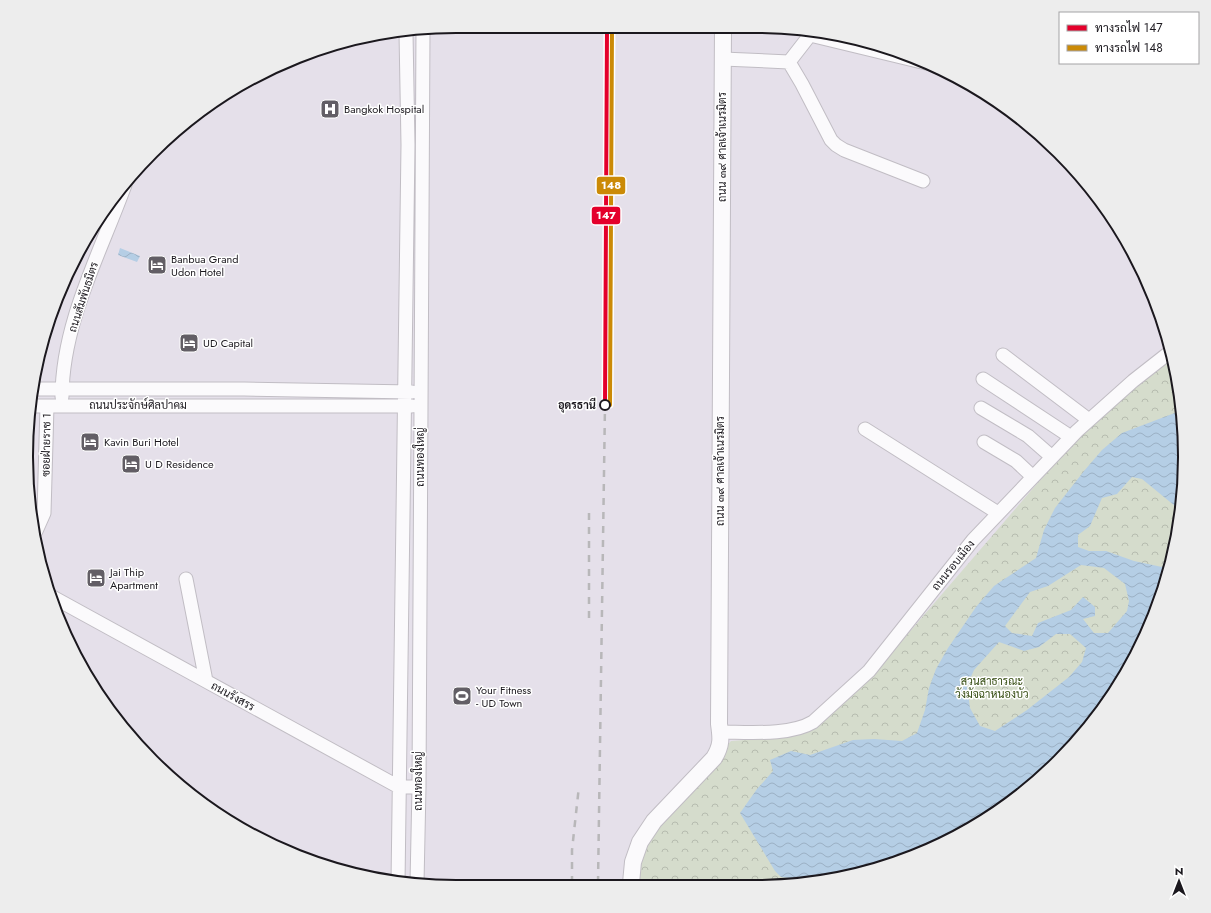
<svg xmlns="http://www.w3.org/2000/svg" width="1211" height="913" font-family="Jost,Sarabun,sans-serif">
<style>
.park{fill:url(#park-crowns)}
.water{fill:url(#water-waves);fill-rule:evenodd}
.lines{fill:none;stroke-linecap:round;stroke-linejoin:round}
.minor-casing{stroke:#c1bdc4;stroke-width:15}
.major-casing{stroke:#c1bdc4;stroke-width:18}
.minor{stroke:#fbfafc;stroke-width:13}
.major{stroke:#fbfafc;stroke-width:16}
.rail{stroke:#b8b7b9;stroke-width:2.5;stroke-dasharray:7 7;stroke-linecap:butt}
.rail-1-casing{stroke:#fff;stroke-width:7}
.rail-2-casing{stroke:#fff;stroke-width:7}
.rail-1{stroke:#e4002b;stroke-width:4}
.rail-2{stroke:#cb8a06;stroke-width:4}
.stop-dot{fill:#fff;stroke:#1b181e;stroke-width:2}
.labels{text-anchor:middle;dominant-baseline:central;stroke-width:3;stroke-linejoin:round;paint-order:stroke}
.poi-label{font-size:11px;fill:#1b181e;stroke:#fff;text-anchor:start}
.street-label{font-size:11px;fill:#1b181e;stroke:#fff}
.stop-label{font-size:11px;font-weight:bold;fill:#1b181e;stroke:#fff;text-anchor:end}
.park-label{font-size:11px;fill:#374e14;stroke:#fff}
.rim{fill:none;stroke:#1b181e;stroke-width:2}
.line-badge{stroke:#fff;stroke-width:1.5}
.badge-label{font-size:11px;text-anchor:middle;font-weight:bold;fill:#fff}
</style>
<defs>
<pattern id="park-crowns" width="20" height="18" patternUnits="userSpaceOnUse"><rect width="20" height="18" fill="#d5dccc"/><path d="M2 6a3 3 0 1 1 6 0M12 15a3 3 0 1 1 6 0" fill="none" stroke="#b6bcaf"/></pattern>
<pattern id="water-waves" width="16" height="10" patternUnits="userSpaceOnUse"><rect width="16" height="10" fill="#b5cee5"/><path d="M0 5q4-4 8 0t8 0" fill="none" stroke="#9bb0c4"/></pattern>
</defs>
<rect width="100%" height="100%" fill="#e5e0ea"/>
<!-- park -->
<path class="park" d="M1172,357L1177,372L1185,456L1177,540L1152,621L1113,695L1059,761L994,814L919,854L810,883H639L641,857L652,833L731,741L794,736L827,719L881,665L1035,486L1085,430Z"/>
<!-- water -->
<path class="water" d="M120,248L140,256L137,262L118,255Z
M1180,411L1185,456L1177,540L1152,621L1113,695L1059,761L994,814L919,854L810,883H801L789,878L781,877L775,871L740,813L757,789L773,771L770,760L791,751L810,755L853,740L874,739L902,741L917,733L925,710L929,688L936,669L948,648L976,607L994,586L1036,558L1044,530L1055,508L1084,471L1102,450L1122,433ZM1132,477L1142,479L1175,506L1172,527L1175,542L1162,567L1134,561L1106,551H1089L1078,547V535L1090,526L1102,498L1117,494ZM1081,565L1104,568L1125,584L1129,601L1127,611L1108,633H1094L1083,619L1095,616V607L1083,597L1071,610L1038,623L1032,636L1012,633L1005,626L1030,592L1048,586ZM1056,634H1070L1086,648L1082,662L1069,677L1027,710L995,731L980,726L970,708L967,686L974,670L999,642L1024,651L1039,647Z"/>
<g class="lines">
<defs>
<path id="minor" d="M723,59L789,62L810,35L926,63
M789,62L802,84L831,140L836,145L844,150L923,181
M1003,355L1089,420
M983,379L1071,437
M33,389H244L412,392
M62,397C62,323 100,254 125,185
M32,406H412
M981,408L1028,436L1052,457
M865,429L998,513
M984,442L1016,461L1033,477
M36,531L44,513L47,406
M186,579L206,681
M49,595L399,787H419
M720,732C747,732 790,736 813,722L869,671L973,540L1077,431L1133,381L1170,352
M398,883L408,145L406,33
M417,883L419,787L423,30"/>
<path id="major" d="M631,883L633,862L640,842L654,821L714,758C722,745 721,738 719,724L723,27"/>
</defs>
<!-- minor casing -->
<use href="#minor" class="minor-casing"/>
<!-- major casing -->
<use href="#major" class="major-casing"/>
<!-- minor -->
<use href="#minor" class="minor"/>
<!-- major -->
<use href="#major" class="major"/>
<!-- rail -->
<path class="rail" d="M589,618V508
M572,883V850L579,786
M598,883L605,405"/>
<defs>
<path id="rail-1" d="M605,405L607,26"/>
<path id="rail-2" d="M610,405L612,26"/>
</defs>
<!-- rail-1 casing -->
<use href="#rail-1" class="rail-1-casing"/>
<!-- rail-2 casing -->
<use href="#rail-2" class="rail-2-casing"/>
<!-- rail-1 -->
<use href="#rail-1" class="rail-1"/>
<!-- rail-2 -->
<use href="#rail-2" class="rail-2"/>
</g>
<!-- icons -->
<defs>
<symbol id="hospital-square" viewBox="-11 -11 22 22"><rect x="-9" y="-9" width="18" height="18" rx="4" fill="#625e65" stroke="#fff"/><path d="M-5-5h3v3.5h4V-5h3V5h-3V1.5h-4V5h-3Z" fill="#fff"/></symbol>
<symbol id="hotel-square" viewBox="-11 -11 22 22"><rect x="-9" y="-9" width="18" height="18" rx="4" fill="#625e65" stroke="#fff"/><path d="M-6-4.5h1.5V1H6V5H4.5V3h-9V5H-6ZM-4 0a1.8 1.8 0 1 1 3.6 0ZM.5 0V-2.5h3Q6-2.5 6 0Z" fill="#fff"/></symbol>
<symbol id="stadium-square" viewBox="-11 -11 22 22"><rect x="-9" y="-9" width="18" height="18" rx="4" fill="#625e65" stroke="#fff"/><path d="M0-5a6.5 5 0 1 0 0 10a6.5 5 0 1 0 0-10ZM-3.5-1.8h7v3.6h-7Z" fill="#fff"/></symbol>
</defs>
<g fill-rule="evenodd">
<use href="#hospital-square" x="319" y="98" width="22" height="22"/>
<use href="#hotel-square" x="146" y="254" width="22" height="22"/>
<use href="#hotel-square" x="178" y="332" width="22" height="22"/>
<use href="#hotel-square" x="79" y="431" width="22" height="22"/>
<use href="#hotel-square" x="120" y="453" width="22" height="22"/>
<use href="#hotel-square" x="85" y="567" width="22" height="22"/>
<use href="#stadium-square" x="451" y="685" width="22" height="22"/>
</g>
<!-- markers -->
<circle class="stop-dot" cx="605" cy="405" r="5"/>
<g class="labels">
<!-- poi labels -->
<g class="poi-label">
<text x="344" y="109">Bangkok Hospital</text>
<text x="171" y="259">Banbua Grand<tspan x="171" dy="13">Udon Hotel</tspan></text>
<text x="203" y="343">UD Capital</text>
<text x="104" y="442">Kavin Buri Hotel</text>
<text x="145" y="464">U D Residence</text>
<text x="110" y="572">Jai Thip<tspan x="110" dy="13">Apartment</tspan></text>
<text x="476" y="690">Your Fitness<tspan x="476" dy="13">- UD Town</tspan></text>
</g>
<!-- street labels -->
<g class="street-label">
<text transform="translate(722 147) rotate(-90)">ถนน ๓๙ ศาลเจ้าเนรมิตร</text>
<text transform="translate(83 297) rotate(-72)">ถนนสัมพันธมิตร</text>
<text x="138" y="405">ถนนประจักษ์ศิลปาคม</text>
<text transform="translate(46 445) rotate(-89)">ซอยฝ่ายราช 1</text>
<text transform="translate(420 457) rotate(-90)">ถนนทองใหญ่</text>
<text transform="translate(720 471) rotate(-90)">ถนน ๓๙ ศาลเจ้าเนรมิตร</text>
<text transform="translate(953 565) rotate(-51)">ถนนรอบเมือง</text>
<text transform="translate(233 696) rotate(29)">ถนนรังสรร</text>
<text transform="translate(418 781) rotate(-90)">ถนนทองใหญ่</text>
</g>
<!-- stop labels -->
<g class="stop-label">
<text x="596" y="405">อุดรธานี</text>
</g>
<!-- park labels -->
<g class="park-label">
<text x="992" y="681">สวนสาธารณะ<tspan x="992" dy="13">วังมัจฉาหนองบัว</tspan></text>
</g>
</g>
<!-- crop -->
<path d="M0 0H1211V913H0ZM456 33H755A423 423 0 0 1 1178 456V457A423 423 0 0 1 755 880H456A423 423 0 0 1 33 457V456A423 423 0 0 1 456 33Z" fill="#ededed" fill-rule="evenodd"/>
<path class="rim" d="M456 33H755A423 423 0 0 1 1178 456V457A423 423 0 0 1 755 880H456A423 423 0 0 1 33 457V456A423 423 0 0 1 456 33Z"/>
<g class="line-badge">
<rect x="596" y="176" width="30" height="19" rx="4" fill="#cb8a06"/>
<rect x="591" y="206" width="30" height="19" rx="4" fill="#e4002b"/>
</g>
<g class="badge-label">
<text x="611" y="189">148</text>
<text x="606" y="219">147</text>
</g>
<!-- legend -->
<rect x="1059" y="12" width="140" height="52" fill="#ffffff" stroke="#a4a3a5"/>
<rect x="1067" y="25" width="20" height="6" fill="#e4002b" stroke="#a4a3a5"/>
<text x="1095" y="32" font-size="12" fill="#1b181e">ทางรถไฟ 147</text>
<rect x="1067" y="45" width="20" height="6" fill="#cb8a06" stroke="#a4a3a5"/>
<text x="1095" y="52" font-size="12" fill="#1b181e">ทางรถไฟ 148</text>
<!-- north arrow -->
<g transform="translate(1179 881)" stroke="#ffffff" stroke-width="3" paint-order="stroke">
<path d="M0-3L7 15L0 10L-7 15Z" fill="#1b181e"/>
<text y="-6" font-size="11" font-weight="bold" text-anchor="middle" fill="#1b181e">N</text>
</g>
</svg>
